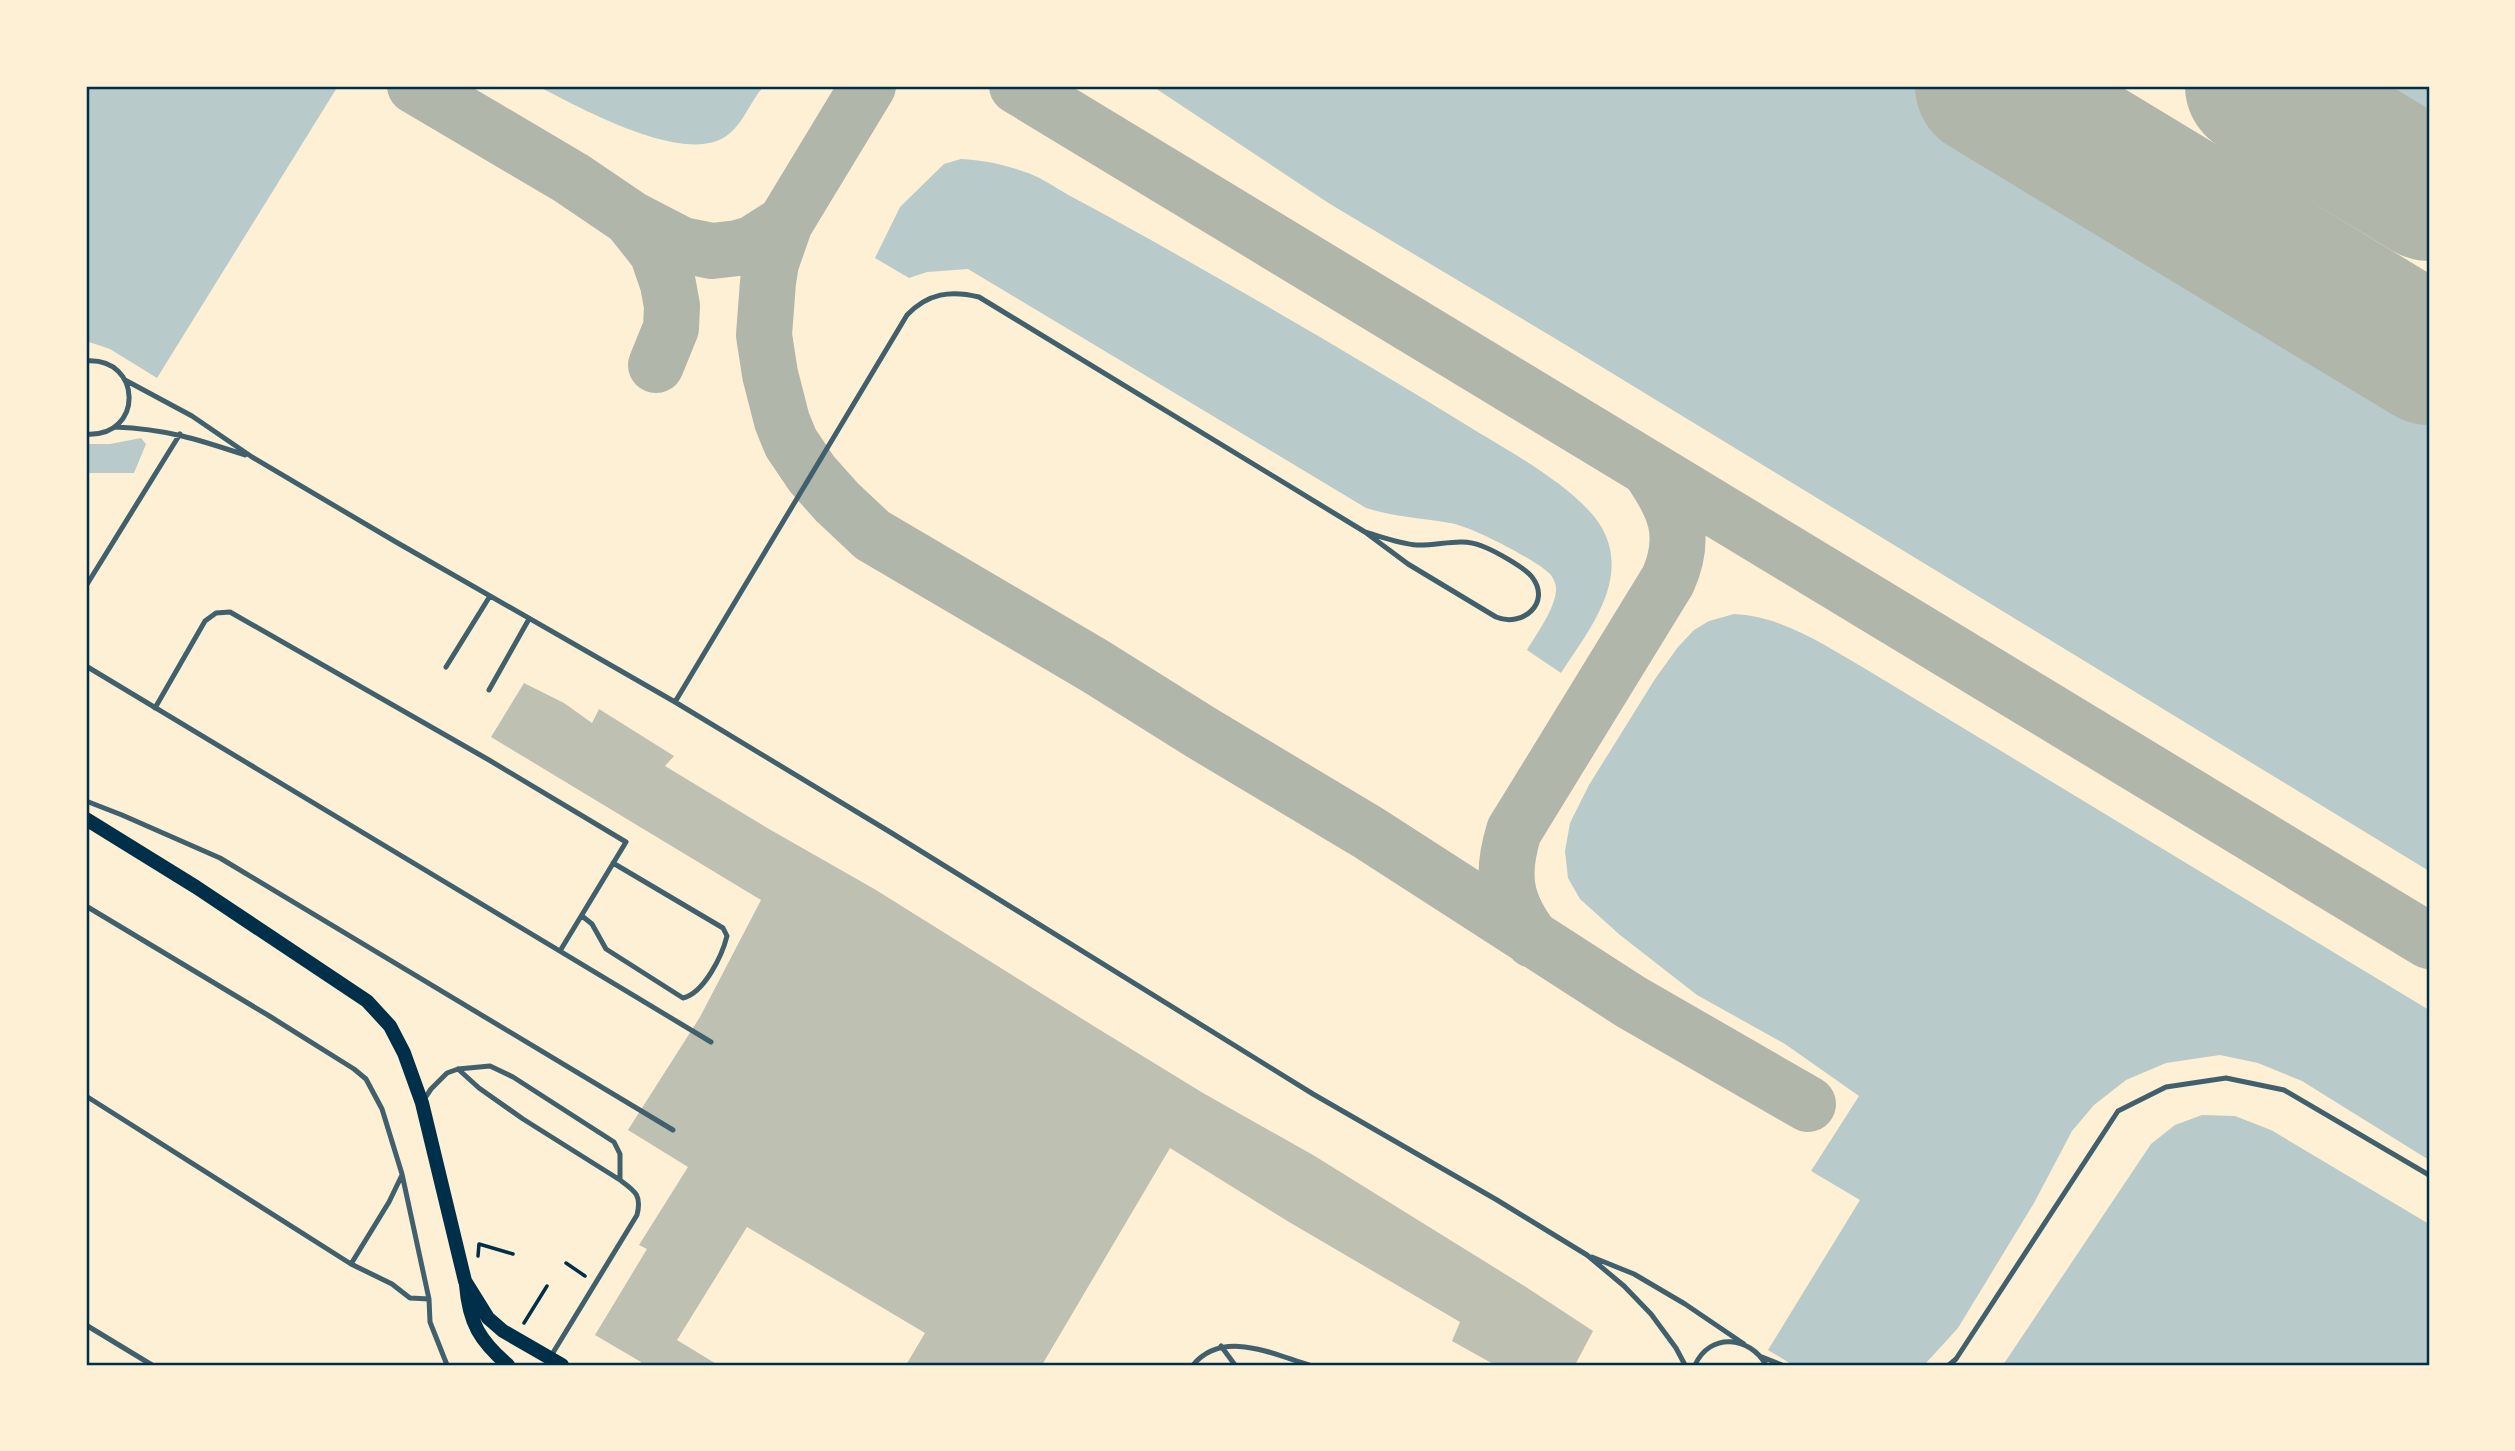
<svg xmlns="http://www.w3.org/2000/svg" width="2515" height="1451" font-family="Poppins,sans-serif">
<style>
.green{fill:#b9caca}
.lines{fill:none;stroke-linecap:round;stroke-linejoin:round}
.taxiway{stroke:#b1b6ab;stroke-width:56}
.runway{stroke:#b1b6ab;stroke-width:140}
.building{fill:#bec0b2}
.path{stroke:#003049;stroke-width:3.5}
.service{stroke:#3f606c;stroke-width:5}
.secondary{stroke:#003049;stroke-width:14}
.neatline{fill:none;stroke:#003049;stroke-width:2.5}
</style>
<rect width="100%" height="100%" fill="#fdf0d5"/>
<!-- green -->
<path class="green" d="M86,86H338L157,378L110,349L86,341Z
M537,86H764C751,100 744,122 729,134C687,169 578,106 537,86Z
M1152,86H1937L2429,385V871L1556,339L1330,204Z
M2300,86H2429V164Z
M961,159C984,160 1006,165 1028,173C1044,179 1059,190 1074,198C1110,217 1146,237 1181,257C1278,312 1374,368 1468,426C1507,450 1580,489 1602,528C1631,580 1588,631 1561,673L1527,650C1536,635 1557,606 1556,588C1556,584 1553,577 1550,574C1536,560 1471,526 1450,523C1422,518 1395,517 1366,508L968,269L927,272L909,278L875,258L900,207L944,164Z
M141,438L146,444L134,473H86V444H110Z
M1734,614C1783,616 1827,647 1869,671L2429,1010V1160L2302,1081L2258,1063L2220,1055L2166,1063L2126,1080L2094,1105L2072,1131L2034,1203L1958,1328L1926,1363L1923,1365H1793L1768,1350L1860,1200L1811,1171L1859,1096L1785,1044L1697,995L1620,935L1580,899L1568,878L1565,851L1570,823L1589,785L1655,679L1678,647L1694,630L1709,621Z
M2202,1115L2235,1116L2271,1130L2429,1224V1365H2003L2151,1144L2175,1125Z"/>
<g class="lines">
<!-- taxiway -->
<path class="taxiway" d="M415,86L571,178L630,218L682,245L712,251L738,248L752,244L785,223
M868,86L785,223L771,263L768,282L764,335L770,374L782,421L791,443L812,474L837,502L872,535L1095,666L1202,733L1369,833L1631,1002L1808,1104
M1017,86L2429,941
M630,218L657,252L668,284L672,306L671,328L656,365
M1533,940C1505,903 1500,876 1514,831L1668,580C1688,535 1675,506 1648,468"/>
<!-- runway -->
<path class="runway" d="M1985,86L2429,355
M2255,86L2429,191"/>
</g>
<!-- building -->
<path class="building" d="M524,683L564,703L592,723L599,709L674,756L665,766L769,829L876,890L1092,1025L1203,1093L1313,1155L1526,1287L1593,1331L1575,1365H1495L1452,1341L1460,1322L1289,1222L1170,1148L1042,1365H906L925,1333L747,1227L677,1340L718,1365H640L641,1362L595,1335L647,1249L639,1245L688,1167L628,1130L700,1017L761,900L491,737Z"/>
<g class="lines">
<!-- path -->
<path class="path" d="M478,1256L479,1244L513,1254
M566,1263L585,1276
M524,1323L547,1286"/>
<!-- service -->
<path class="service" d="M86,361C143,357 144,438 86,434
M125,380L192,416L252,457L396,542L675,702L890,832L1313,1094L1497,1200L1587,1255L1624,1286L1651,1314L1676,1348L1685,1365
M115,427C166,429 197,439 245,455
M1365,532C1382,537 1400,544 1417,545C1439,546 1461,537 1482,546C1495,551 1524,567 1532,577C1552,603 1522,628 1496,617L1408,564Z
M86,586L180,434
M86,666L711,1042
M446,667L490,596
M489,690L529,619
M675,702L907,315C928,293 951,290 979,297L1365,532
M155,708L205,621L216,613L230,612L489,760L626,842L560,951
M86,801L122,815L220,858L673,1130
M86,906L271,1017L354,1069L366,1079L382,1109L402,1174L429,1299L430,1322L447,1365
M582,916L592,924L606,949L683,998C704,993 722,956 727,936L723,928L613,863
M458,1069L479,1088L523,1119L620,1180C635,1191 642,1195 637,1215L551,1356
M86,1096L351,1264L392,1284L410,1298L429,1299
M423,1101L431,1089L447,1073L458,1069L490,1066L513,1077L614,1142L620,1154V1180
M1592,1257L1634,1274L1685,1304L1744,1344
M351,1264L389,1202L402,1175
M86,1325L152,1365
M1221,1346L1235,1365
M1762,1357L1782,1365
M1193,1365C1223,1329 1272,1354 1309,1365
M1695,1365C1710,1332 1750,1336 1766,1365
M1949,1365L1956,1359L2118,1111L2166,1087L2226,1078L2284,1090L2429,1175"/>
<!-- secondary -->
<path class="secondary" d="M86,819L196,887L367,1001L390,1026L404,1053L422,1103L465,1281L488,1318L503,1331L562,1365
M466,1285C469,1323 480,1341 508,1365"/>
</g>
<!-- border -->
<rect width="2515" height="1451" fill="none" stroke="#fdf0d5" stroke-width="175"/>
<rect x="88" y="88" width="2340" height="1276" class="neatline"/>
</svg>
